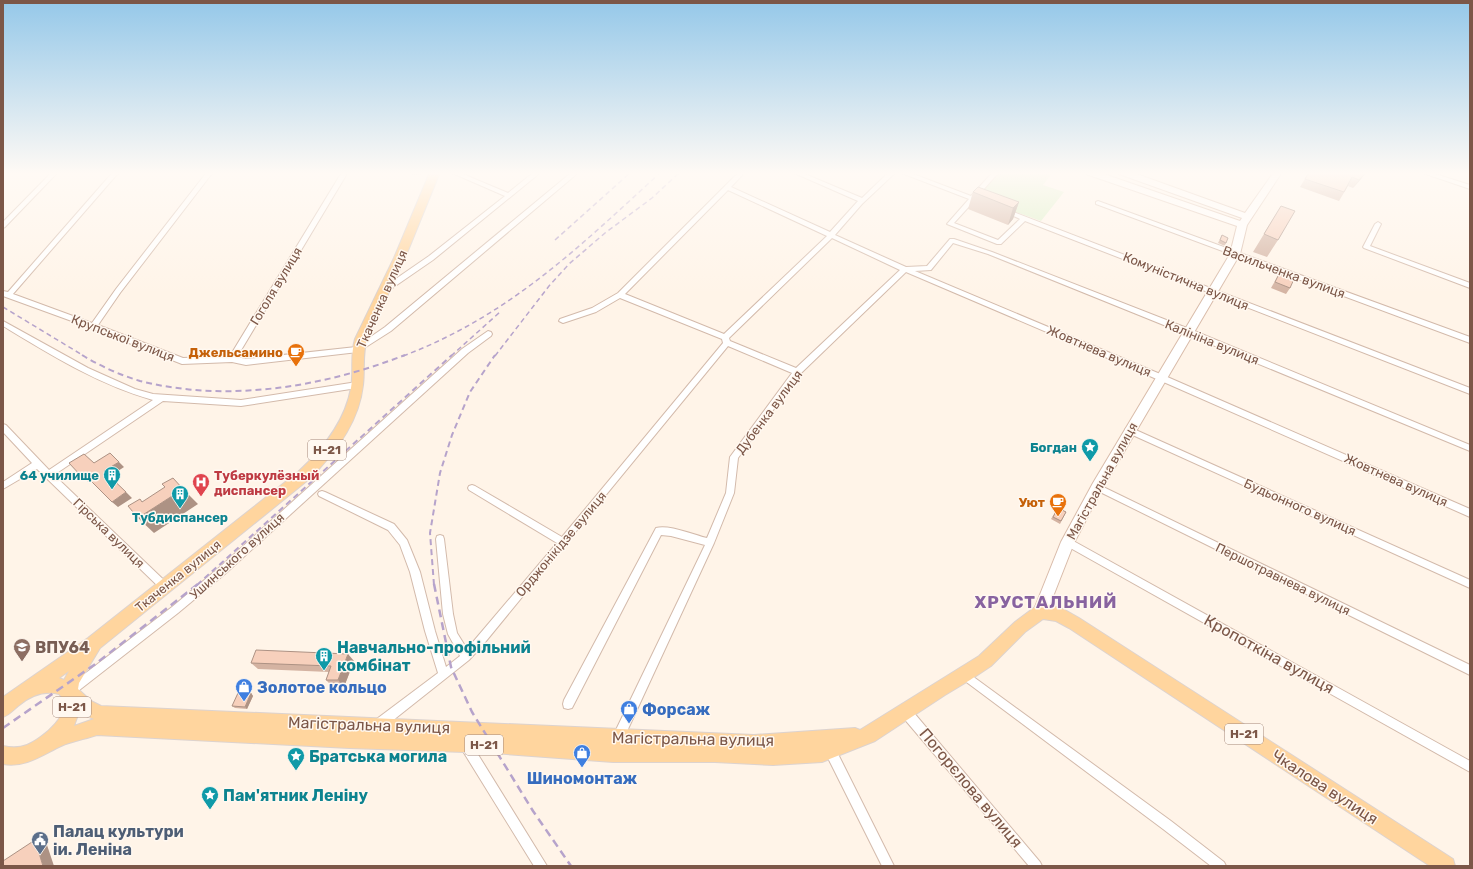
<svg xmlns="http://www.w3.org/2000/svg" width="1473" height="869" font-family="Rubik,sans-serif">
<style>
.green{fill:#d8efc3}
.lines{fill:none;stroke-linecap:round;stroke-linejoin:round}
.street-casing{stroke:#d3baab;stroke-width:2}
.secondary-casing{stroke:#d9bcaa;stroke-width:2}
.primary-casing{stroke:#ddd3cf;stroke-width:2}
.street{fill:#fff;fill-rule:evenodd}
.secondary{fill:#fff;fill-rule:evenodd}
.primary{fill:#ffd59e;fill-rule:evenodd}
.rail-far2{stroke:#b6a3cb;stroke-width:1.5;stroke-dasharray:5 3.5;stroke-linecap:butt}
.rail-far1{stroke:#b6a3cb;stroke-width:2;stroke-dasharray:6 4;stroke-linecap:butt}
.rail{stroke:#b6a3cb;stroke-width:2.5;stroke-dasharray:8 5;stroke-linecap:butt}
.wall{fill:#d4b3a2}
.shaded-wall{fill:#ad9284}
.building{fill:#f7d0bc;stroke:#ad9284}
.labels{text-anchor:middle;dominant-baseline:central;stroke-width:3;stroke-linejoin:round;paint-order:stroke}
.shield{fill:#fff8f0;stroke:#a3877a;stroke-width:1}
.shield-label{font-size:12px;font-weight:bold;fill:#7c5748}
.street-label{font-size:13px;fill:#7c5748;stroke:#fff8f0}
.food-label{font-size:13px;font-weight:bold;fill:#c56008;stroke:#fff8f0;text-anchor:end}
.culture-label{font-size:13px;font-weight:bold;fill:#0d838f;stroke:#fff8f0;text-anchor:end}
.health-label{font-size:13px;font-weight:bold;fill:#be3a42;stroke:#fff8f0;text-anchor:start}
.near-education-label{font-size:16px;font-weight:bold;fill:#785e54;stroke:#fff8f0;text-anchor:start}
.near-culture-label{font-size:16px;font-weight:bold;fill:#0d838f;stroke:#fff8f0;text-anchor:start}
.near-street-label{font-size:16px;fill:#7c5748;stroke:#fff8f0}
.near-shop-label{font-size:16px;font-weight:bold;fill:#366cbe;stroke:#fff8f0;text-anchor:start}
.near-service-label{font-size:16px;font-weight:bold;fill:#4e5e75;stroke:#fff8f0;text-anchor:start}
.district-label{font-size:17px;font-weight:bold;letter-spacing:1px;fill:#8863a0;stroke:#fff8f0}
</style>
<rect width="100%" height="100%" fill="#fff4e8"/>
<!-- green -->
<path class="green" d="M999,172H1053L1043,185L1064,192L1041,221L975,197Z"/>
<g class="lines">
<defs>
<path id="street" d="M52,172H58L5,227L3,228V222Z
M113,172H119L13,294L92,323L116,289L207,172H213L120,293L98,325L183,358L230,356L342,172H348L237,357L246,359L356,347L385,327L572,172H579L391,331L358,352L246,365L232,362L182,364L91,328L3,296V291L8,292Z
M450,172H458L508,193L534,172H541L433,260L388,291H384L383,289L384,287L429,256L505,196Z
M739,172H745L731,187L830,232L858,201L792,172H800L862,198L889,172H896L862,204L835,235L906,267L927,266L950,239H954L992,252L1192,330L1470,445V451L1186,334L988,254L953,243L931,270L915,271L1165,376L1470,509V517L1159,380L906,272L798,376L738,458L734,493L714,543L622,742L618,743L614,742L613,738L614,734L705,545L671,536L661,535L572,708L568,709L564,708L563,704L564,700L656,528C668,524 694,535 707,538L726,493L730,457L792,373L728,346L482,646L469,660L382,729L378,730L374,729L373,725L374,721L438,673L425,631L410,572L400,545L388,530L319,496L318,494L319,492L322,491L325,492L394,524L407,540L420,572L435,631L446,667L460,656L448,634L443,614L436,539L437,536L440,535L443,536L444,539L453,614L457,633L467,649L557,543L469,490L468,488L469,486L472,485L475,486L562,537L723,343L722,339L620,298L596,312L563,323L559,321L560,319L592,308L618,293ZM728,190L827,236L724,334L625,294ZM832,238L900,270L796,368L730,341L729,338Z
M899,172H908L971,196L993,172H999L976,198L984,201V203L974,201L954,223L998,240L1020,219L1003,211L1004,210H1008L1470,388V394L1025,221L1001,244H997L947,224L969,199Z
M1420,172H1429L1470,185V189Z
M1098,201L1470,337V343L1096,204V202Z
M1378,222L1381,224L1370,246L1470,283V288L1364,248L1363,247L1375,224Z
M3,321L88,368L135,389L153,394L241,400L357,382L361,385L357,388L241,406L163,401L54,475L168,584L170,587L168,590L165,591L162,590L37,469L3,489V482L32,463L3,432V424L6,425L49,470L153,400C99,385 51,355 3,326Z
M488,331L491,332L492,334L491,336L468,353L226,573L178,613L73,695L69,697L65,695L64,692L65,689L172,607L220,567L462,349Z
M1129,427L1470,580V588L1126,432L1125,430L1126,428Z
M1097,484L1470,665V675L1094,489L1093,487L1094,485Z
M1068,538L1470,761V772L1065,545L1064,542L1065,539Z
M964,670L1171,821L1224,862L1226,866H1211L1163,829L961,678L959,675L961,672Z
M905,706L909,707L1040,862L1042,866H1029L901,715L900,711L901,707Z
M465,739L469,740L547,866H534L461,748L460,744L461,740Z
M830,745L834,746L894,866H882L826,754L825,750L826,746Z"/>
<path id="secondary" d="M1085,172H1098L1240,221L1242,218L1119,174L1118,172H1131L1245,213L1274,172H1282L1247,225L1240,254L1101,491L1074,543L1045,617L1040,618L1035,617L1033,612L1061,542L1093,483L1230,254L1237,226L1086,174Z"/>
<path id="primary" d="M430,172H440L405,258L367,339C362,354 365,370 363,385C359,423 334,455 308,480L100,648L79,683L78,689L91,701L101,706L754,735L855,728L860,730L979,656L1015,622L1035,607L1040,605H1050L1065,610L1079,618L1453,859L1455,866H1430L1069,628L1056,621L1043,619L1025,632L991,666L970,680L945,695L875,741L822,762L773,765L715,762H613L493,753L349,748L97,735C85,739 72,741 61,746C42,755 25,768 3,764V746C12,748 19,748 27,745C42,739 77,711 59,694C43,690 30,696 18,706C13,710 9,715 3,717V697L88,638L298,472C323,449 345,422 351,388C354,371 350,355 355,339L394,258ZM69,671L64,680L59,678ZM79,712V713L94,719L74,726Z"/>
</defs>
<!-- street casing -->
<use href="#street" class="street-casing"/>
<!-- secondary casing -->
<use href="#secondary" class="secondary-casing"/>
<!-- primary casing -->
<use href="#primary" class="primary-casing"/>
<!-- street -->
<use href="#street" class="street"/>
<!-- secondary -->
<use href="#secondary" class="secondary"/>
<!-- primary -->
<use href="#primary" class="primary"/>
<!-- rail-far2 -->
<path class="rail-far2" d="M555,240L631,172
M3,307L84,356
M403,356C509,316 579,247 661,172
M451,356L500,312
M495,356L549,286L569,264L605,233L652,198L680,172"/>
<!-- rail-far1 -->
<path class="rail-far1" d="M82,355C100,366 120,375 140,381C228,403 323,387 405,355
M197,585L452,355
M434,585L430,533L440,473L452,435L470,392L495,355"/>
<!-- rail -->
<path class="rail" d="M434,584L451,667L472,712L533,811L571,866
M3,728L94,665L198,584"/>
</g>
<!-- wall -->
<path class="wall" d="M411,172H423L422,174L412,175Z
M1309,172L1324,174L1366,172L1361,179L1353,188L1348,186L1339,201L1300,187Z
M973,192L1019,202L1013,219L1008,225L968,209Z
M1281,206L1278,240L1267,257L1253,252Z
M1222,235L1226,243L1225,246L1218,243Z
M1279,274L1290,288L1286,294L1271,288Z
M1058,508L1066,512L1060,524L1051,519Z
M354,661L344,687L332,686L326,680L329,672L258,669L251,663Z
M251,693L253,696L247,709L235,708L232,706Z"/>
<!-- shaded-wall -->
<path class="shaded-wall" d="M1366,172L1361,179L1353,188L1359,180Z
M1019,202L1013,219L1008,225L1013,208Z
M119,462L124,467L109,477L104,471Z
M85,475L91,480L88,482L82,477Z
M183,489L198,504L154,533L138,518Z
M126,492L132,498L118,507L112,502Z
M348,654L354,661L344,687L338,680Z
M251,693L253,696L247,709L245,707Z
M35,840L47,845L54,866H43Z"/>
<!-- building -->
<path class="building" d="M1309,172H1317L1324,174L1325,172H1366L1359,180L1352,177L1344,192L1305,179Z
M978,187L1019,202L1013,208L973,192Z
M1281,206L1295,211L1278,240L1264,234Z
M1222,235L1228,238L1226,243L1220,240Z
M1279,274L1294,279L1290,288L1275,282Z
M110,453L119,462L104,471L126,492L112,502L85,475L82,477L69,463L84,454L94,463Z
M173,478L183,489L138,518L128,506L140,499L142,502L165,487L162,484Z
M1058,508L1066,512L1061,521L1053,517Z
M256,650L348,654L338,680H326L331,666L251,663Z
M238,693H251L245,707L232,706Z
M35,840L43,866H3V861Z"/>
<!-- sky -->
<linearGradient id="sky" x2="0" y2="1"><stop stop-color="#95c8e9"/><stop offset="0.59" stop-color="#fffaf5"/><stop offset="1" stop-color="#fffaf5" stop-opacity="0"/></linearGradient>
<rect width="1473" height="294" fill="url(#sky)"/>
<!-- icons -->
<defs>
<symbol id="cafe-pin" viewBox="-11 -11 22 30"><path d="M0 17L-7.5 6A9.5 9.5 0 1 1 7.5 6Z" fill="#e8710a" stroke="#fff8f0"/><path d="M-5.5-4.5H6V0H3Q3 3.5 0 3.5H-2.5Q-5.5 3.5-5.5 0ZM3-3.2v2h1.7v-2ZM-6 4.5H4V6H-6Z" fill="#fff"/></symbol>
<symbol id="sight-pin" viewBox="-11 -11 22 30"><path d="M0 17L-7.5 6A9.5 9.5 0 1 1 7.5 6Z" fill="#0f9aa8" stroke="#fff8f0"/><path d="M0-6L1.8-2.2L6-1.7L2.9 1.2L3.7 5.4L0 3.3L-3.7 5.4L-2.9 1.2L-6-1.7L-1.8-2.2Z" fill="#fff"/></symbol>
<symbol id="building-pin" viewBox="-11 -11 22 30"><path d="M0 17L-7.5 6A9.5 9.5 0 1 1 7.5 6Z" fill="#0f9aa8" stroke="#fff8f0"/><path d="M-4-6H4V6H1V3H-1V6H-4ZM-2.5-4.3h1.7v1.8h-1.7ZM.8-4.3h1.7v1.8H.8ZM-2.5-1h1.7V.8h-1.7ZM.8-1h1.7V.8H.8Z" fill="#fff"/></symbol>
<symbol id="hospital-pin" viewBox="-11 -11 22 30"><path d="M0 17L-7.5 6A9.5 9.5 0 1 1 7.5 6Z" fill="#e0444e" stroke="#fff8f0"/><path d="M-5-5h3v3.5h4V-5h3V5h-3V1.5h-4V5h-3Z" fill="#fff"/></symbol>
<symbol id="university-pin" viewBox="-11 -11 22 30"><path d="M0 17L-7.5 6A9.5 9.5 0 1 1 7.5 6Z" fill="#8d6e63" stroke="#fff8f0"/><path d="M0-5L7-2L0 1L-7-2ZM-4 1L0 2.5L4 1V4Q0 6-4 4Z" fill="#fff"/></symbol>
<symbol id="shop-pin" viewBox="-11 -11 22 30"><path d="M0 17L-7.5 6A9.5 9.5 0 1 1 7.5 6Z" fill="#3f7fe0" stroke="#fff8f0"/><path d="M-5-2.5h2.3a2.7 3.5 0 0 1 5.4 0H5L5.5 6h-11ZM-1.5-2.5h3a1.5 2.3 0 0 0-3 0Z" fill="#fff"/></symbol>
<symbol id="civic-pin" viewBox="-11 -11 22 30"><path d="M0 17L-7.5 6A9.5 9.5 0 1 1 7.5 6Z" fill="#5c6f8a" stroke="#fff8f0"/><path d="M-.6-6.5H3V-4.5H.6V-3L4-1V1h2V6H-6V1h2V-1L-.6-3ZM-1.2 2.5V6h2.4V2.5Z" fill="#fff"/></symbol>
</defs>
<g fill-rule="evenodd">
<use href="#cafe-pin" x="286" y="342" width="20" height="27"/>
<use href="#sight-pin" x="1080" y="437" width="20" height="27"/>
<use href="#building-pin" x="102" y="465" width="20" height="27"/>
<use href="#hospital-pin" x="191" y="472" width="20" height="27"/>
<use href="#building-pin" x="170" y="484" width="20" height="27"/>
<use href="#cafe-pin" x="1048" y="492" width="20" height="27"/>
<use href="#university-pin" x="12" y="637" width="20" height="27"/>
<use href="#building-pin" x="314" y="646" width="20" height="27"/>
<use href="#shop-pin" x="234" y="677" width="20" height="27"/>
<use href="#shop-pin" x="619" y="699" width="20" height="27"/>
<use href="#shop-pin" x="572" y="743" width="20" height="27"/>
<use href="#sight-pin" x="286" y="746" width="20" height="27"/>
<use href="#sight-pin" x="200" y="785" width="20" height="27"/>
<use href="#civic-pin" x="30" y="830" width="20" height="27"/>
</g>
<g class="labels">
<!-- shield labels -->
<g class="shield">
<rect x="308" y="440" width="38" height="20" rx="3"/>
<rect x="53" y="697" width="38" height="20" rx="3"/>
<rect x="1225" y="724" width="38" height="20" rx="3"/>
<rect x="465" y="735" width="38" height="20" rx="3"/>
</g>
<g class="shield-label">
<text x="327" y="450">Н-21</text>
<text x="72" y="707">Н-21</text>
<text x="1244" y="734">Н-21</text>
<text x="484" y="745">Н-21</text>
</g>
<!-- street labels -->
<g class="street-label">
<text transform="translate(1284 272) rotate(20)">Васильченка вулиця</text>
<text transform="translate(1186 281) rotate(22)">Комуністична вулиця</text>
<text transform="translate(276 286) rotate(-59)">Гоголя вулиця</text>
<text transform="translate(382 299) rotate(-66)">Ткаченка вулиця</text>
<text transform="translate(123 338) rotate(21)">Крупської вулиця</text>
<text transform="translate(1212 342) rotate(22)">Калініна вулиця</text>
<text transform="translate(1099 351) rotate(23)">Жовтнева вулиця</text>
<text transform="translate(769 412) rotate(-53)">Дубенка вулиця</text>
<text transform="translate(1396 480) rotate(24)">Жовтнева вулиця</text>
<text transform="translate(1102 481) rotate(-61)">Магістральна вулиця</text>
<text transform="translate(1300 507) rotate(24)">Будьонного вулиця</text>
<text transform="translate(109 533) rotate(44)">Гірська вулиця</text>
<text transform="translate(561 544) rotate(-50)">Орджонікідзе вулиця</text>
<text transform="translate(237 556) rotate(-42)">Ушинського вулиця</text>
<text transform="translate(178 576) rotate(-39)">Ткаченка вулиця</text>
<text transform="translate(1283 579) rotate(26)">Першотравнева вулиця</text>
</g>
<!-- food labels -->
<g class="food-label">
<text x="283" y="352">Джельсамино</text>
<text x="1045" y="502">Уют</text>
</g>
<!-- culture labels -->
<g class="culture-label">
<text x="1077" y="447">Богдан</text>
<text x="99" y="475">64 училище</text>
<text x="180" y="517" text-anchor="middle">Тубдиспансер</text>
</g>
<!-- health labels -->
<g class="health-label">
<text x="214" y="475">Туберкулёзный<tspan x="214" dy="15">диспансер</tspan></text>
</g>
<!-- near-education labels -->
<g class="near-education-label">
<text x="35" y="647">ВПУ64</text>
</g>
<!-- near-culture labels -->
<g class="near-culture-label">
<text x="337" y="647">Навчально-профільний<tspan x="337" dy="18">комбінат</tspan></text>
<text x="309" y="756">Братська могила</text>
<text x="223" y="795">Пам'ятник Леніну</text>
</g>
<!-- near-street labels -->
<g class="near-street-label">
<text transform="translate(1269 654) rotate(29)">Кропоткіна вулиця</text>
<text transform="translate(369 725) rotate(2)">Магістральна вулиця</text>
<text transform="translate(693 739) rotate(1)">Магістральна вулиця</text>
<text transform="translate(1325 787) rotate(33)">Чкалова вулиця</text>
<text transform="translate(971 788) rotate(50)">Погорєлова вулиця</text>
</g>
<!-- near-shop labels -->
<g class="near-shop-label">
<text x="257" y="687">Золотое кольцо</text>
<text x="642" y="709">Форсаж</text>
<text x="582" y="778" text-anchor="middle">Шиномонтаж</text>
</g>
<!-- near-service labels -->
<g class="near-service-label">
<text x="53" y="831">Палац культури<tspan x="53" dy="18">іи. Леніна</tspan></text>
</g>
<!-- district labels -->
<g class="district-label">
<text x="1046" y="602">ХРУСТАЛЬНИЙ</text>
</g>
</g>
<!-- border -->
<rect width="1473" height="869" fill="none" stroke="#7c5748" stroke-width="8"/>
</svg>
